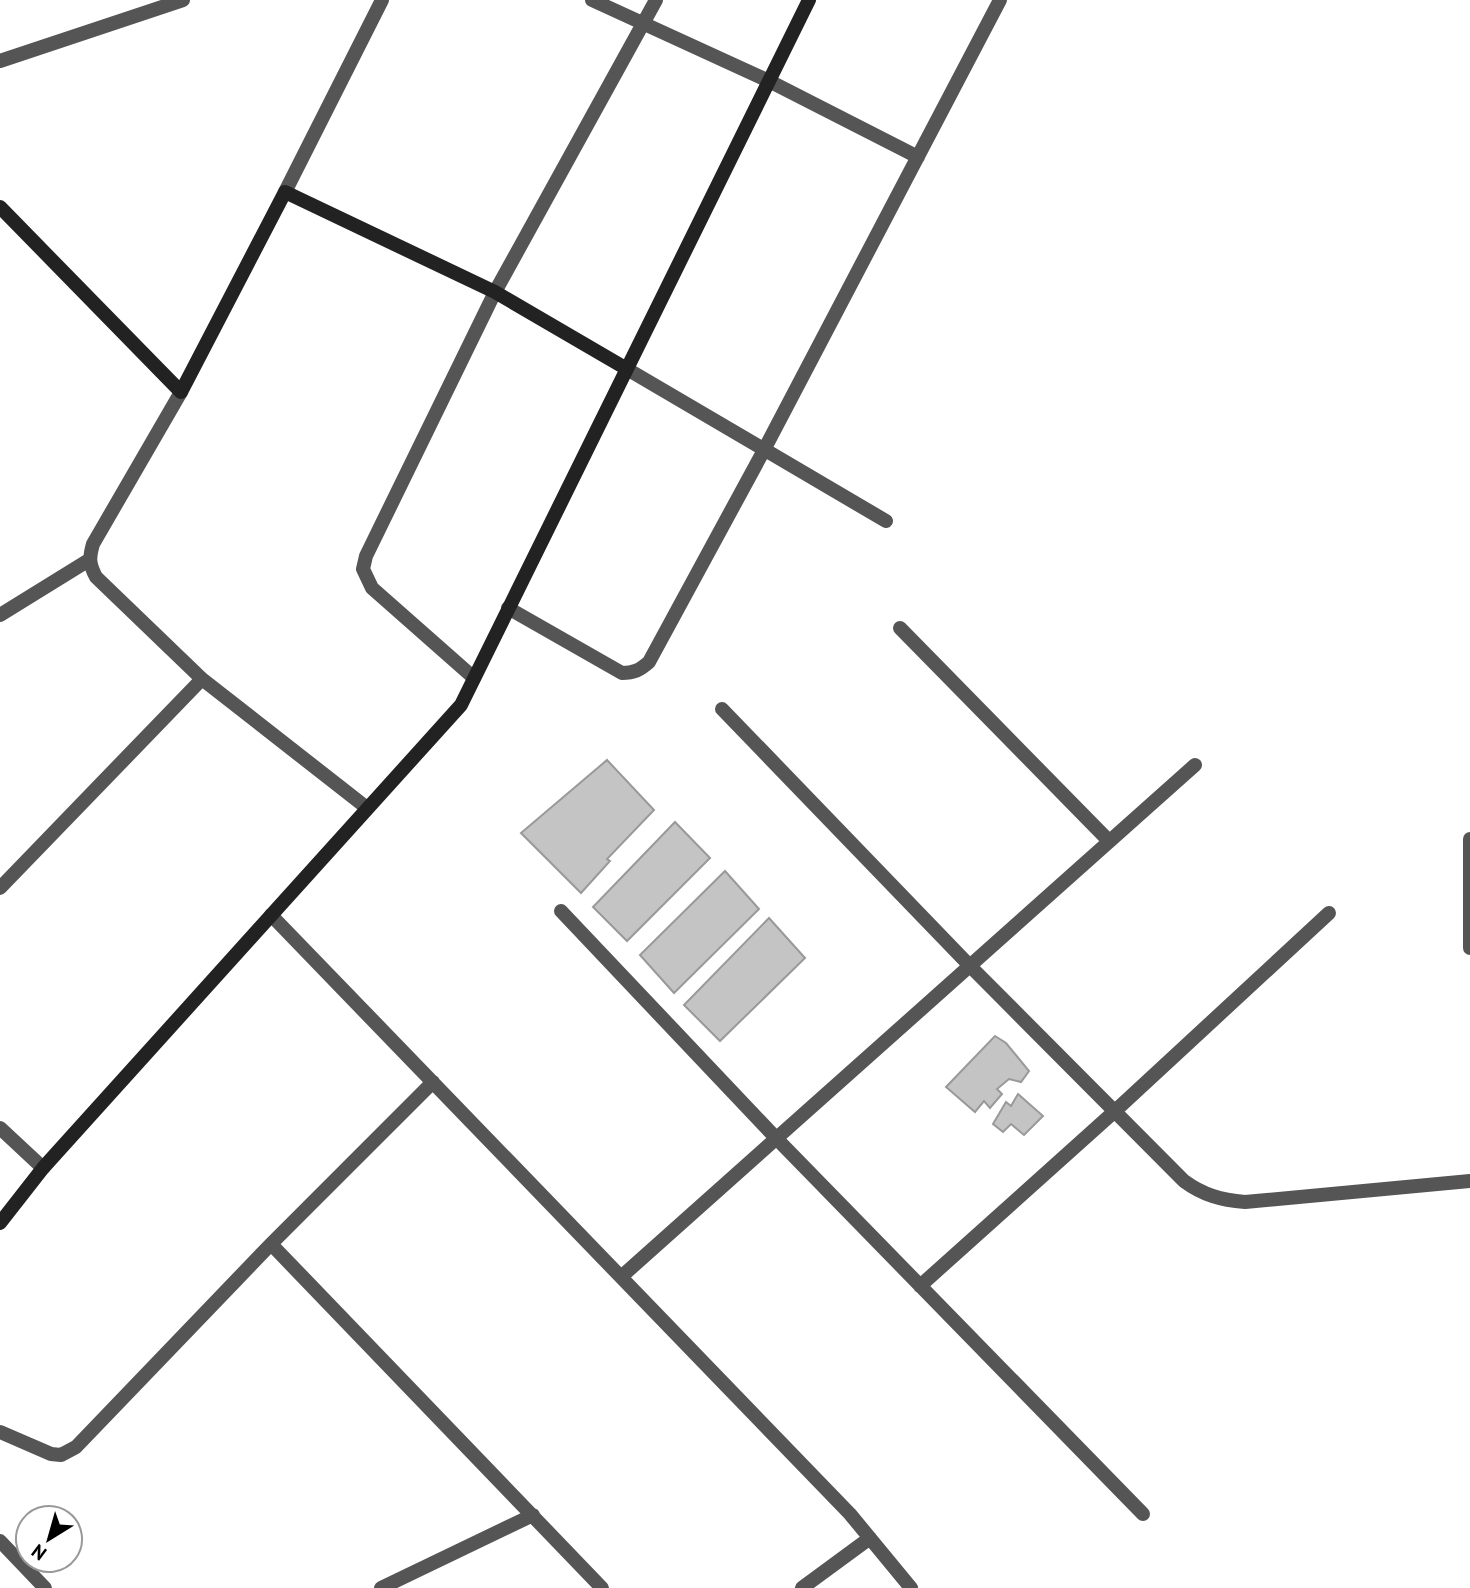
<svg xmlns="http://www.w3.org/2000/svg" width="1470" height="1588" font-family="'PT Sans',sans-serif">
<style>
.building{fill:#c4c4c4;stroke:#999;stroke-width:2}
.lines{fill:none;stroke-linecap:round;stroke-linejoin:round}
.street{stroke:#555;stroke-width:14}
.secondary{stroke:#222;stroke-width:14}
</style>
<rect width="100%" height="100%" fill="#fff"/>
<!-- building -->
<path class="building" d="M607,760L654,810L607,859L610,861L581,893L521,833Z
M675,822L710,858L627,941L593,907Z
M725,871L759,909L674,993L640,955Z
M769,918L805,958L720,1041L684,1005Z
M995,1036L1006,1043L1029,1071L1021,1082L1009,1079L997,1089L1002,1094L990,1108L984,1101L975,1112L946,1087Z
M1018,1094L1043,1116L1024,1135L1011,1124L1003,1132L993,1124L1006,1102L1011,1106Z"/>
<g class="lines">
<!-- street -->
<path class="street" d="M592,0L769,81L918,157
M0,61L183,0
M285,192L382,0
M627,369L886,521
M181,392L93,544C89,558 89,564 96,577L202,679L367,808
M508,608L622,673C634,673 640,670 649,662L764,450L1000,0
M0,615L89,560
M900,628L1109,841
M474,678L372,588L363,569L366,556L495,292L656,0
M722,709L970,966L1184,1181C1203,1195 1221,1200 1245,1202L1470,1181
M1470,839V948
M0,888L202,679
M561,911L776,1138L1143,1514
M271,915L850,1514L911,1588
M0,1128L43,1168
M271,1244L602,1588
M621,1277L1195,765
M920,1286L1115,1111L1329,913
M0,1432L51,1454L61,1455L76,1447L271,1244L433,1082
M0,1541L45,1588
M381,1588L533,1515
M802,1588L870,1538"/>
<!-- secondary -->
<path class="secondary" d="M0,207L181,392L285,192L495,292L627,369
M0,1223L43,1168L461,705L809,0"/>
</g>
<!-- north arrow -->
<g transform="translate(49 1539) rotate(217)"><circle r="33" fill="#ffffff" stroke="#999999" stroke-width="2"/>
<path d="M0-5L12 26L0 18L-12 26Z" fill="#000000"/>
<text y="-10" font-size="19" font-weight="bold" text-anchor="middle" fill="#000000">N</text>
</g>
</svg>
